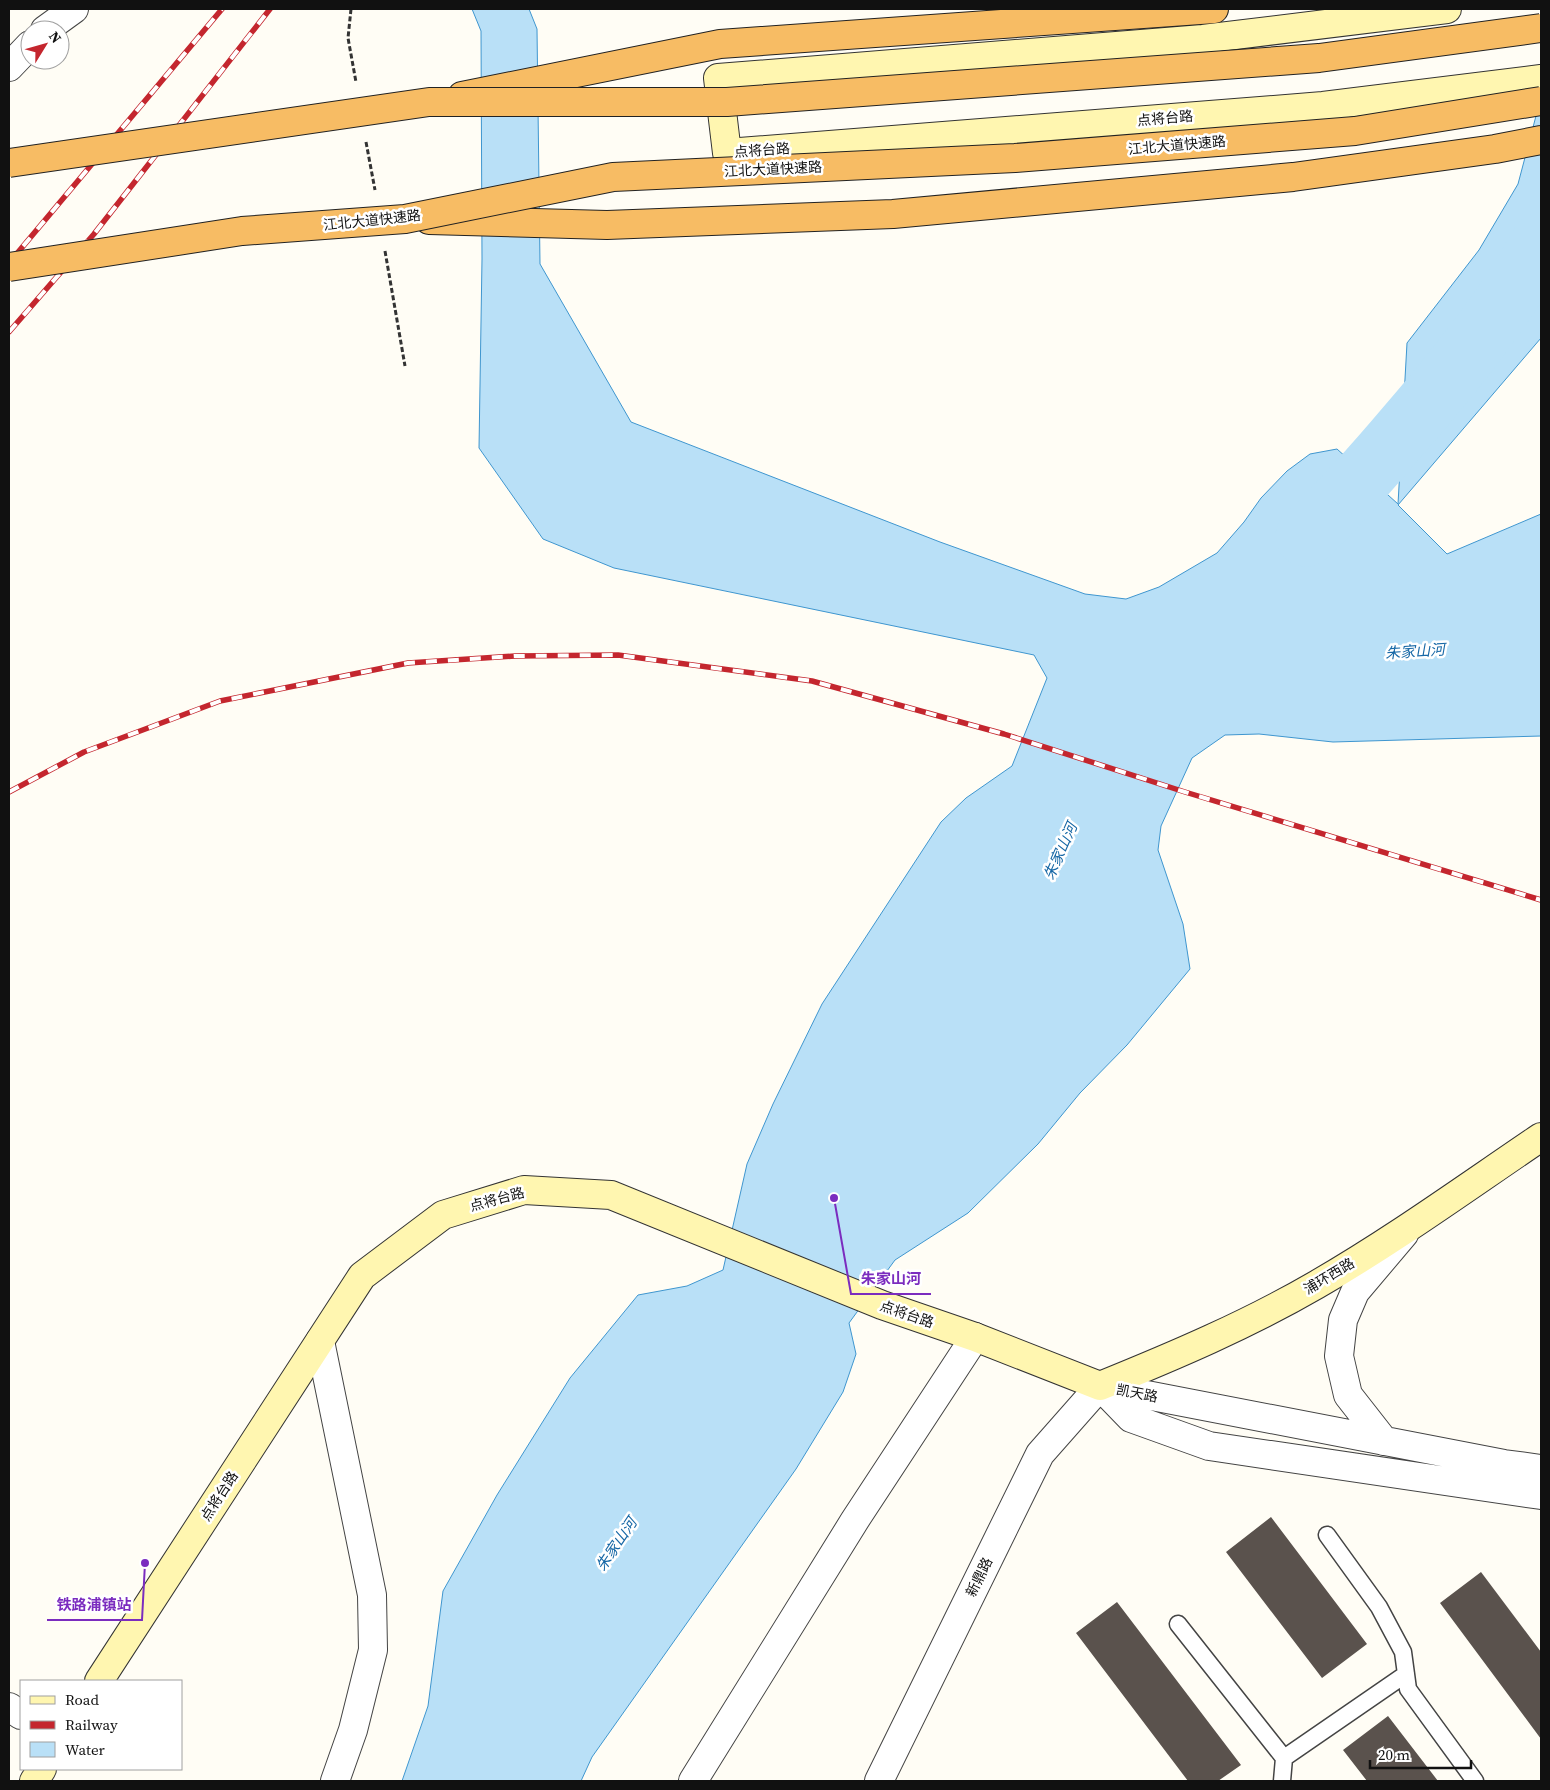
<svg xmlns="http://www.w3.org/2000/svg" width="1550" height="1790" font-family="'Source Serif 4','Noto Sans SC',serif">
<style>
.water{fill:#b9e0f7;stroke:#3f96cf}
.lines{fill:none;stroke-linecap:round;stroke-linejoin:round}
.river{stroke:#b9e0f7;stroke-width:61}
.building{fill:#5a524d}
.service-casing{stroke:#444;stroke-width:19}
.minor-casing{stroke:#444;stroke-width:30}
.tertiary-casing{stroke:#444;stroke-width:30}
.secondary-casing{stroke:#333;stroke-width:30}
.trunk-casing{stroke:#222;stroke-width:30}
.path{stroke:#333;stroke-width:3;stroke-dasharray:5 2.5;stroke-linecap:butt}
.service{stroke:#fff;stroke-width:16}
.minor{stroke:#fff;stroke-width:28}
.tertiary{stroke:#fff;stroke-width:28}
.secondary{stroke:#fff6b0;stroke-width:28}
.trunk{stroke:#f7bc64;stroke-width:28}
.rail-casing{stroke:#c4262e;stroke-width:5.5}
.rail{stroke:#fff;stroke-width:4;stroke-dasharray:11;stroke-linecap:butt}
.trunk-bridge-casing{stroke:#222;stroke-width:30;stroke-linecap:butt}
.trunk-bridge{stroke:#f7bc64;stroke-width:28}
.labels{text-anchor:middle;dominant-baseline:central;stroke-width:5;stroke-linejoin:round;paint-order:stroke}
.street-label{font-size:14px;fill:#111;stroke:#fff}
.water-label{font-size:15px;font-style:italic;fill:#1768a6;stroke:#fff}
.leader{fill:none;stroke:#7b2cbf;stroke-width:2}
.callout-dot{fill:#7b2cbf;stroke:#fff;stroke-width:2}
.callout-label{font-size:15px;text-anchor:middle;font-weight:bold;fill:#7b2cbf;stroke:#fff;stroke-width:5;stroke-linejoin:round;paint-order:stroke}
</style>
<rect width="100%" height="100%" fill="#fffdf5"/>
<!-- water -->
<path class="water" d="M472,9H529L537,29L540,264L631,422L940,542L1085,594L1126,599L1159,587L1217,553L1244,522L1261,498L1287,471L1310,454L1337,449L1398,504L1407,343L1479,250L1518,184L1541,97V338L1398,505L1447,554L1541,514V736L1333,742L1259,734L1225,735L1192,758L1161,826L1158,850L1183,924L1190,969L1127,1045L1080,1093L1038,1144L968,1213L895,1260L849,1323L856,1354L843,1392L796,1469L592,1757L581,1781H402L428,1706L443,1591L497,1495L570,1378L638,1295L687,1286L723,1270L747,1164L773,1104L822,1004L941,822L966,798L1012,766L1047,678L1034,655L614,568L543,539L479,448L482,259L481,31Z"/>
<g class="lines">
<!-- river -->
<path class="river" d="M1306,536C1343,501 1376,463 1409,424C1458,367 1505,308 1541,243"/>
</g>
<!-- building -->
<path class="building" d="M1271,1517L1367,1644L1322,1678L1226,1552Z
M1481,1572L1541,1652V1739L1440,1603Z
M1117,1602L1241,1765L1218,1781H1188L1076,1633Z
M1388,1716L1438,1781H1367L1343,1750Z"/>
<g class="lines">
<defs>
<path id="service" d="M1327,1535L1379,1607L1403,1652L1408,1689L1475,1781
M1178,1624L1284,1758L1282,1781
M1284,1758L1406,1674"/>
<path id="minor" d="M320,1341L372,1595L373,1650L353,1730L335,1781
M9,1707L21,1715
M693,1781L855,1520L975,1337"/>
<path id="tertiary" d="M45,30L74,9
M9,67L30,45
M1100,1386L1131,1418L1209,1446L1541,1495
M1100,1386L1504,1464L1541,1469
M1384,1441L1348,1395L1339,1356L1343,1320L1355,1292L1404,1234
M879,1781L1040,1454L1100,1386"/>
<path id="secondary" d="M1447,9L1203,39L718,78L727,153L1323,106L1541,79
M99,1681L362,1276L443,1215L524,1190L611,1195L882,1305L975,1337L1100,1386C1174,1356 1247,1325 1316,1285C1394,1240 1467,1187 1541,1137
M34,1781L42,1769"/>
<path id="trunk" d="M462,96L720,44L1214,9
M429,220L607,225L893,214L1293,177L1495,149L1541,140"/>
</defs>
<!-- service casing -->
<use href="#service" class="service-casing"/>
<!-- minor casing -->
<use href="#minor" class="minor-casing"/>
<!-- tertiary casing -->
<use href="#tertiary" class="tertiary-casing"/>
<!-- secondary casing -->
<use href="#secondary" class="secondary-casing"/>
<!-- trunk casing -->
<use href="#trunk" class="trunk-casing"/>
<!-- path -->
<path class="path" d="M351,9L348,38L356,82
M366,142L375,190
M385,251L405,366"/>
<!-- service -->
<use href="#service" class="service"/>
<!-- minor -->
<use href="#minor" class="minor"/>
<!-- tertiary -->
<use href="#tertiary" class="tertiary"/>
<!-- secondary -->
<use href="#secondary" class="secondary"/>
<!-- trunk -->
<use href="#trunk" class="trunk"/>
<defs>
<path id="rail" d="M9,263L222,9
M9,332L94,234L270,9
M9,792L84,752L220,701L408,663L515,656L618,655L812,681L1004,734L1185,792L1541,900"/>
</defs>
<!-- rail casing -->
<use href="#rail" class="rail-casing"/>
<!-- rail -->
<use href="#rail" class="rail"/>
<defs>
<path id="trunk-bridge" d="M9,163L429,102H727L1319,58L1541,28
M9,267L242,231L405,219L613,177L1015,158L1355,131L1541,101"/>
</defs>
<!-- trunk-bridge casing -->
<use href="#trunk-bridge" class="trunk-bridge-casing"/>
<!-- trunk-bridge -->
<use href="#trunk-bridge" class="trunk-bridge"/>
</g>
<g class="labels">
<!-- street labels -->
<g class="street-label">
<text transform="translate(1165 118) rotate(-5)">点将台路</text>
<text transform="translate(1177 145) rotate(-5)">江北大道快速路</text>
<text transform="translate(762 150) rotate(-4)">点将台路</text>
<text transform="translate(773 169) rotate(-3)">江北大道快速路</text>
<text transform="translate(372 220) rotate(-6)">江北大道快速路</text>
<text transform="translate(497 1199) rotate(-15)">点将台路</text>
<text transform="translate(1329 1276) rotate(-31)">浦环西路</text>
<text transform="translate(907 1314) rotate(19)">点将台路</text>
<text transform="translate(1137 1393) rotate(11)">凯天路</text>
<text transform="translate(219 1496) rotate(-57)">点将台路</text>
<text transform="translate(979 1577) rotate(-64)">新鼎路</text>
</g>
<!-- water labels -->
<g class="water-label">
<text transform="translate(1415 651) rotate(-4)">朱家山河</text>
<text transform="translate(1060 851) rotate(-66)">朱家山河</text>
<text transform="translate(616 1544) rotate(-56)">朱家山河</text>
</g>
</g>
<!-- callouts -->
<path class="leader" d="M834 1198L851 1294H931M145 1563L142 1620H47"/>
<g class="callout-dot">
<circle cx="834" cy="1198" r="5"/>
<circle cx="145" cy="1563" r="5"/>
</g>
<g class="callout-label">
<text x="891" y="1284">朱家山河</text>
<text x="94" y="1610">铁路浦镇站</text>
</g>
<!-- border -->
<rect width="1550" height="1790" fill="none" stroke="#111111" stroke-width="20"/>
<!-- legend -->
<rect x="20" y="1680" width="162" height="90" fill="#ffffff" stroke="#a0a0a0"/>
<rect x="30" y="1696" width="25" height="8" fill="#fff6b0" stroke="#a0a0a0"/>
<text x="65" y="1705" font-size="15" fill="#111111">Road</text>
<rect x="30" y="1721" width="25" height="8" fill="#c4262e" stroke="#a0a0a0"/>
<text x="65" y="1730" font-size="15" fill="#111111">Railway</text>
<rect x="30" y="1742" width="25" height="15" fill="#b9e0f7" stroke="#a0a0a0"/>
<text x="65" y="1755" font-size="15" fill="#111111">Water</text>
<!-- north arrow -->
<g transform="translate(45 45) rotate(53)"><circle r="24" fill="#ffffff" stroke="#a0a0a0"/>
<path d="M0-4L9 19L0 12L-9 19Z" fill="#c4262e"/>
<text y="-8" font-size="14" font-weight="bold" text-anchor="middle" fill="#111111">N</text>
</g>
<!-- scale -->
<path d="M1370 1760v8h101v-8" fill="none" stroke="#111111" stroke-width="2.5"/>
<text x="1378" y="1760" font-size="15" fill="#111111" stroke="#ffffff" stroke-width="4" paint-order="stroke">20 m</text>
</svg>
